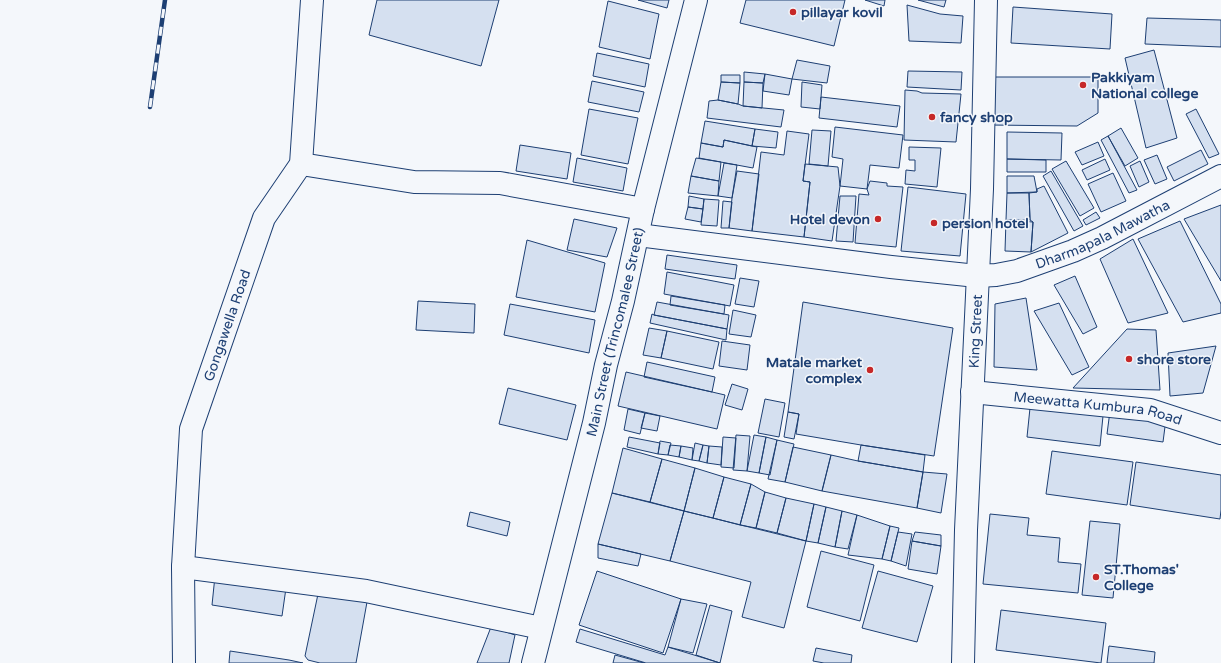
<svg xmlns="http://www.w3.org/2000/svg" width="1221" height="663" font-family="'Varela Round',sans-serif">
<style>
.building{fill:#d5e0f0;stroke:#1d3f73}
.lines{fill:none;stroke-linecap:round;stroke-linejoin:round}
.minor-casing{stroke:#1d3f73;stroke-width:24}
.major-casing{stroke:#1d3f73;stroke-width:24}
.highway-casing{stroke:#1d3f73;stroke-width:24}
.minor{stroke:#f4f7fb;stroke-width:22}
.major{stroke:#f4f7fb;stroke-width:22}
.highway{stroke:#f4f7fb;stroke-width:22}
.rail-casing{stroke:#1d3f73;stroke-width:4.5}
.rail{stroke:#f4f7fb;stroke-width:3;stroke-dasharray:9;stroke-linecap:butt}
.poi-dot{fill:#c62828;stroke:#f4f7fb;stroke-width:1.5}
.labels{text-anchor:middle;dominant-baseline:central;stroke-width:3;stroke-linejoin:round;paint-order:stroke}
.poi-label{font-size:14px;font-weight:bold;fill:#1d3f73;stroke:#f4f7fb;text-anchor:start}
.street-label{font-size:14px;fill:#1d3f73;stroke:#f4f7fb}
</style>
<rect width="100%" height="100%" fill="#f4f7fb"/>
<!-- building -->
<path class="building" d="M377,0H499L481,66L369,35Z
M638,0H669L667,8Z
M746,0H845L834,46L740,23Z
M865,0H885L884,6Z
M918,0H946L944,7Z
M608,1L659,14L650,59L599,47Z
M907,5L940,14L963,16L961,43L909,41Z
M1013,7L1112,14L1110,49L1011,43Z
M1147,18L1221,20V47L1145,44Z
M1154,50L1177,138L1146,148L1125,58Z
M597,53L649,64L645,87L593,76Z
M797,60L830,66L827,83L792,79Z
M908,71L962,72L961,90L907,87Z
M744,72L765,74L763,83L744,82Z
M765,74L792,79L789,95L763,91Z
M721,75H740V83L721,82Z
M989,77H1098V113L1077,126L989,125Z
M592,81L644,92L639,112L588,102Z
M721,82L740,83L738,104L718,100Z
M744,82L763,83L762,108L743,106Z
M802,82L822,85L820,109L801,107Z
M905,90L917,91L922,93L961,94L956,142L904,140Z
M821,97L900,106L897,127L819,118Z
M718,100L738,104L743,106L784,110L781,127L707,118L709,101Z
M589,109L638,118L628,164L581,155Z
M1196,109L1219,154L1209,158L1186,114Z
M705,121L755,129L752,146L724,140L723,147L701,143Z
M835,127L903,135L899,168L870,165L867,189L840,186L843,159L832,157Z
M1121,128L1138,158L1125,166L1108,136Z
M755,129L778,132L776,148L752,146Z
M812,130L831,131L828,166L809,164Z
M787,131L809,134L803,181L810,182L804,237L752,231L761,152L784,155Z
M1007,132L1062,133L1061,160L1007,159Z
M1108,136L1137,190L1129,193L1101,140Z
M724,140L757,147L753,168L699,158L701,143L723,147Z
M1098,142L1104,156L1082,165L1075,152Z
M520,145L571,153L567,179L516,171Z
M909,147L941,148L937,187L905,184L906,170L915,171V160H909Z
M1201,150L1208,164L1174,181L1167,167Z
M1157,155L1167,179L1155,184L1144,160Z
M577,158L627,168L623,191L573,182Z
M696,158L721,162L719,181L691,176Z
M1007,159L1046,160V172H1007Z
M1105,159L1110,170L1087,180L1082,170Z
M1066,161L1094,208L1080,216L1052,169Z
M1140,161L1149,182L1139,187L1130,166Z
M724,163L737,165L732,198L718,196Z
M805,164L838,167L840,186L832,241L804,237L810,182L803,181Z
M737,171L759,174L752,231L729,228L732,198Z
M1051,171L1083,226L1074,231L1043,176Z
M1113,173L1126,201L1101,212L1088,184Z
M691,176L719,181L718,196L688,193Z
M1007,176H1034L1037,192L1007,193Z
M870,181L887,183V186L903,187L896,247L855,243L859,194L869,195L867,189Z
M1044,186L1068,233L1031,252L1033,222L1030,220L1029,193L1037,192V189Z
M908,187L966,194L960,256L901,251Z
M1007,193H1029L1030,220H1006Z
M689,196L704,199L703,209L688,207Z
M840,196H856L853,242L836,241Z
M704,199L719,200L717,226L701,225Z
M723,201L732,202L729,228H721Z
M1221,205V281L1184,219Z
M688,207L703,209L701,222L685,219Z
M1096,212L1100,218L1086,225L1083,220Z
M574,219L617,228L607,257L567,250Z
M1006,220L1033,222L1031,252L1005,251Z
M1180,221L1221,304V313L1183,322L1138,239Z
M1133,239L1168,313L1128,323L1100,259Z
M527,240L605,263L595,312L516,297Z
M667,255L737,265L735,279L665,269Z
M667,272L734,285L730,306L664,294Z
M1075,276L1097,327L1083,334L1054,285Z
M740,278L759,281L754,307L735,304Z
M671,296L725,305L724,314L670,305Z
M1026,298L1037,370L994,367L995,304Z
M418,301L475,304L474,333L416,330Z
M657,302L729,315L727,329L654,315Z
M803,302L953,328L934,456L861,445L796,434L799,414L788,412Z
M1059,303L1089,367L1072,375L1034,311Z
M510,304L595,320L589,353L504,335Z
M733,310L756,315L751,337L729,334Z
M652,314L654,315L727,329L726,340L650,323Z
M649,328L667,331L661,358L643,355Z
M1127,329L1156,330L1160,390L1073,388Z
M667,331L719,342L713,369L661,358Z
M722,341L750,345L747,370L719,366Z
M1216,346L1203,393L1170,396L1168,353Z
M647,362L715,377L712,392L644,377Z
M626,372L725,395L717,429L618,406Z
M732,384L748,389L742,410L725,405Z
M508,388L576,405L567,440L499,424Z
M765,399L785,403L779,437L758,433Z
M1030,408L1103,416L1100,446L1027,437Z
M628,409L645,413L640,434L624,430Z
M1110,411L1166,419L1163,442L1107,434Z
M788,412L799,414L794,439L784,437Z
M645,413L660,416L657,431L641,428Z
M736,435L750,436L747,471L733,470Z
M754,435L766,437L759,473L747,471Z
M629,437L660,443L658,454L627,447Z
M723,437L736,438L734,468L721,467Z
M766,437L777,440L770,475L759,473Z
M777,440L794,444L785,482L768,479Z
M660,441L671,443L668,455L658,454Z
M695,443L703,445L699,461L692,460Z
M670,445L681,446L679,457L668,455Z
M703,445L709,446L707,463L699,461Z
M861,445L925,455L923,472L858,461Z
M681,446L693,448L692,460L679,457Z
M709,446L722,447L721,465L707,463Z
M793,447L831,455L822,491L785,482Z
M623,448L662,459L650,502L612,493Z
M1052,451L1133,462L1127,505L1046,494Z
M831,455L858,461L923,472L917,508L822,491Z
M662,459L695,468L684,511L650,502Z
M1136,462L1221,475V510L1220,519L1130,505Z
M695,468L724,477L713,518L684,511Z
M923,472L947,474L941,513L917,508Z
M724,477L751,484L740,525L713,518Z
M751,484L765,492L756,528L740,525Z
M765,492L786,498L777,533L756,528Z
M612,493L684,511L670,561L598,544Z
M786,498L814,504L806,541L777,533Z
M814,504L826,507L818,543L806,541Z
M826,507L842,511L835,547L818,543Z
M684,511L806,541L784,628L742,617L751,582L670,561Z
M842,511L857,515L848,549L835,547Z
M470,512L510,522L507,536L467,526Z
M990,514L1029,518L1027,535L1060,538L1058,562L1081,564L1078,593L983,584Z
M857,515L890,526L882,559L848,555Z
M1090,521L1120,524L1113,598L1082,595Z
M890,526L899,528L891,561L882,559Z
M898,532L912,534L906,566L891,561Z
M915,532L941,535V546L912,541Z
M912,541L941,546L937,574L908,569Z
M598,544L641,554L638,566L598,558Z
M821,551L874,565L860,621L807,607Z
M597,571L681,599L663,653L579,625Z
M878,571L933,586L917,642L862,628Z
M215,576L286,588L282,616L212,605Z
M318,594L367,602L356,663H320L308,660L305,656Z
M681,599L707,604L693,653L668,647Z
M710,605L732,611L720,663L696,655Z
M1001,610L1106,623L1101,663L996,650Z
M491,627L515,635L509,663H477Z
M580,629L665,655L668,647L720,663H646L576,642Z
M1109,646L1155,652L1154,663H1107Z
M816,648L852,655L851,663H824L813,661Z
M230,651L289,660L303,663H229Z
M615,655L644,663H613Z"/>
<g class="lines">
<defs>
<g id="minor">
<path d="M301,164L414,182L500,183L643,209"/>
<path id="s1" d="M638,235L891,267L977,276L996,275L1017,271L1073,251L1102,238L1221,176"/>
<path id="s2" d="M972,392L1150,410L1221,433"/>
<path d="M183,567L366,591L541,628"/>
<path id="s3" d="M184,663L183,567L191,429L264,218L301,164L312,0"/>
</g>
<g id="major">
<path id="s4" d="M963,663L966,530L982,189L986,0"/>
</g>
<g id="highway">
<path id="s5" d="M533,663L594,423L606,365L623,301L643,209L696,0"/>
</g>
</defs>
<!-- minor casing -->
<use href="#minor" class="minor-casing"/>
<!-- major casing -->
<use href="#major" class="major-casing"/>
<!-- highway casing -->
<use href="#highway" class="highway-casing"/>
<!-- minor -->
<use href="#minor" class="minor"/>
<!-- major -->
<use href="#major" class="major"/>
<!-- highway -->
<use href="#highway" class="highway"/>
<defs>
<path id="rail" d="M150,107L165,0"/>
</defs>
<!-- rail casing -->
<use href="#rail" class="rail-casing"/>
<!-- rail -->
<use href="#rail" class="rail"/>
</g>
<!-- markers -->
<g class="poi-dot">
<circle cx="793" cy="12" r="4"/>
<circle cx="1083" cy="85" r="4"/>
<circle cx="932" cy="117" r="4"/>
<circle cx="878" cy="219" r="4"/>
<circle cx="934" cy="223" r="4"/>
<circle cx="1129" cy="359" r="4"/>
<circle cx="870" cy="370" r="4"/>
<circle cx="1096" cy="577" r="4"/>
</g>
<g class="labels">
<!-- poi labels -->
<g class="poi-label">
<text x="801" y="12">pillayar kovil</text>
<text x="1091" y="77">Pakkiyam<tspan x="1091" dy="16">National college</tspan></text>
<text x="940" y="117">fancy shop</text>
<text x="870" y="219" text-anchor="end">Hotel devon</text>
<text x="942" y="223">persion hotel</text>
<text x="1137" y="359">shore store</text>
<text x="862" y="362" text-anchor="end">Matale market<tspan x="862" dy="16">complex</tspan></text>
<text x="1104" y="569">ST.Thomas'<tspan x="1104" dy="16">College</tspan></text>
</g>
<!-- street labels -->
<g class="street-label">
<text stroke="none"><textPath href="#s1" startOffset="475">Dharmapala Mawatha</textPath></text>
<text stroke="none"><textPath href="#s3" startOffset="344">Gongawella Road</textPath></text>
<text stroke="none"><textPath href="#s5" startOffset="341">Main Street (Trincomalee Street)</textPath></text>
<text stroke="none"><textPath href="#s4" startOffset="332">King Street</textPath></text>
<text stroke="none"><textPath href="#s2" startOffset="127">Meewatta Kumbura Road</textPath></text>
</g>
</g>
</svg>
